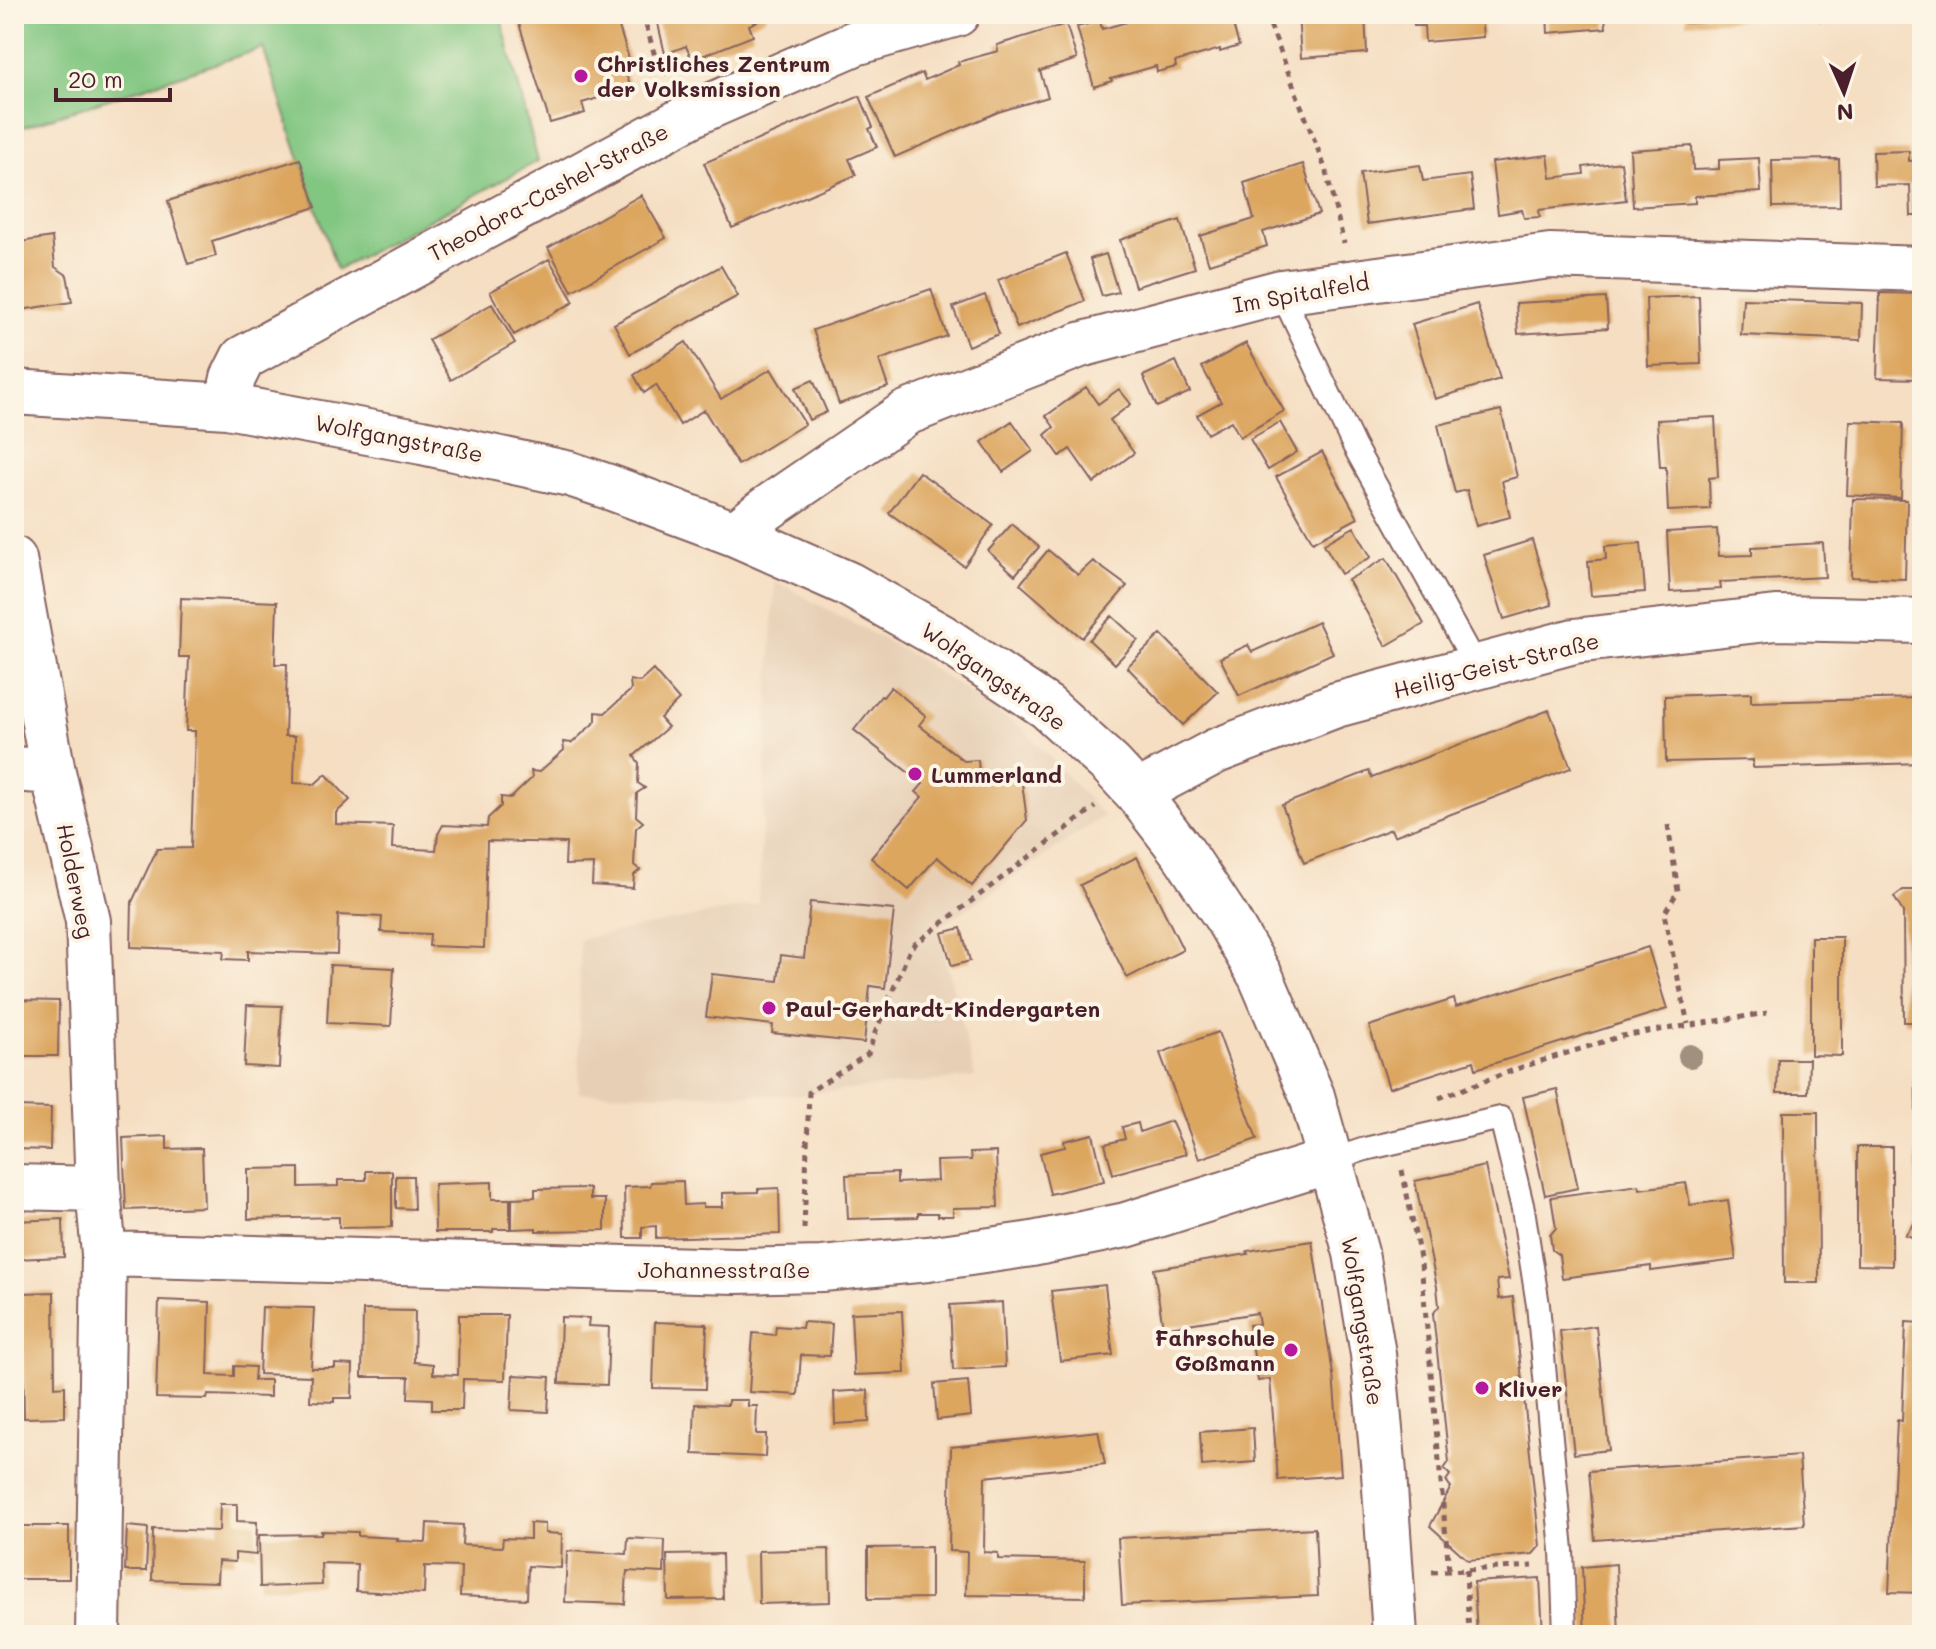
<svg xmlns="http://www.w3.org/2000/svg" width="1936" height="1649" font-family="Mali,sans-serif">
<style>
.built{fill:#e7cfb5}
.green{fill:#81c681;stroke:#667256;stroke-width:2}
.building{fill:#dca65f}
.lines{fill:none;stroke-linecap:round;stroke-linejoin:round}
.service-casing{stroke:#866260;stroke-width:26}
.minor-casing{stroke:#866260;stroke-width:48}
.path{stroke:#866260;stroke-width:5;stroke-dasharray:6 6;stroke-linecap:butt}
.service{stroke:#fff;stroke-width:22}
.minor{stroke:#fff;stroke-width:44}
.tree{fill:#a0907d}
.poi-dot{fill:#b5179e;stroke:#fcf5e5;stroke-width:3}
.labels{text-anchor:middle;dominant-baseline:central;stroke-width:8;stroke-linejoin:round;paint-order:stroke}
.poi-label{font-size:22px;font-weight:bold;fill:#4a1f2b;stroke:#fcf5e5;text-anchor:start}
.street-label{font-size:22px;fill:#4a1f2b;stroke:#fcf5e5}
</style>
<rect width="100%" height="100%" fill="#fcf5e5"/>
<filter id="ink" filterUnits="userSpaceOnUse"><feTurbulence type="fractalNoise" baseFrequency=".0125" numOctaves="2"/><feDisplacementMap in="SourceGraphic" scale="16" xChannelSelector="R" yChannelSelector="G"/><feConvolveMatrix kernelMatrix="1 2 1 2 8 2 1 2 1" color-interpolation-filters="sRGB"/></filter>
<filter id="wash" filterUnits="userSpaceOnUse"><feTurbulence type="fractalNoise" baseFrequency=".006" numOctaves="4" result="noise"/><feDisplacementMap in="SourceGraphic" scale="32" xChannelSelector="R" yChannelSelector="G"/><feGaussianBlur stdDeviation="1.8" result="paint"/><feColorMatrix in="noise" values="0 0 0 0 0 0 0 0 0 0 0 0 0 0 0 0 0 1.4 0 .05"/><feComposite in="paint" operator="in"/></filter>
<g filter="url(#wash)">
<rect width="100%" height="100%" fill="#f5dec2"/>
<!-- built -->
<path class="built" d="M775,581L916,657L1025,731L1104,816L938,928L975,1077L801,1095L579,1093L580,939L758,904Z"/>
<!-- green -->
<path class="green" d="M14,14H500L538,161L337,270L263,48L14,130Z"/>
<g id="blocks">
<!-- building -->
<path class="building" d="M516,14H615L630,62L623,65L631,88L582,103L585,113L550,123Z
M660,14H764L766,18L749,25L753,36L692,60L686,46L665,54L656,15Z
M1132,14H1230L1239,46L1220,52V49L1175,62L1176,67L1157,72L1156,66L1111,79L1112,81L1094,87L1077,27L1100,21L1102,29L1134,20Z
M1298,14H1365L1367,53L1301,58Z
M1413,14H1481L1483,37L1425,42L1424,26H1414Z
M1547,14H1605L1606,28L1548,33Z
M1686,14H1743V20L1686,23Z
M1820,14H1871V18L1821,21Z
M1066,24L1077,59L1040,71L1048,97L998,112L895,157L868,97L922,73L925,80L959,65L958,62L998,51L997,45Z
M860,96L873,127L869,129L877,147L849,159L856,175L732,228L704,163Z
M1692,146L1693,170L1719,169V160L1759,158L1761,192L1695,196V203L1633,207L1630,150Z
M1909,151V161L1922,160V216H1911L1910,185L1874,186L1873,152Z
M1548,155L1551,178L1584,174L1583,167L1621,162L1626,200L1539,210L1540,217L1524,218L1522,210L1498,214L1492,162Z
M300,159L316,207L212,241L216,256L188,264L168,201Z
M1839,159L1840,206L1773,207L1772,160Z
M1303,164L1319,214L1263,232L1267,246L1209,264L1200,236L1254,219L1244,183Z
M1420,165L1423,181L1470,175L1474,209L1367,224L1360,173Z
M641,195L666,238L572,291L548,248Z
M1180,220L1195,268L1135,287L1120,240Z
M52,237L55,267L67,275L72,302L14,311V243Z
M1066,253L1085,301L1017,328L998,280Z
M1106,254L1118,292L1102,296L1090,259Z
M549,259L574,302L514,335L490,292Z
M721,266L738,296L630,354L614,324Z
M931,289L947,336L879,360L888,387L839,404L813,330Z
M1880,293L1922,294V379L1877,378Z
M985,295L999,334L968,346L953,307Z
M1699,296L1701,364L1648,366L1646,298Z
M1606,298L1608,328L1518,334L1516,303Z
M1743,299L1862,303L1861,340L1741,335Z
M492,304L515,343L451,380L428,340Z
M1477,304L1500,379L1435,399L1412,324Z
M686,342L721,399L771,369L805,424L738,465L704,410L680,425L656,385L644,393L634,375Z
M1246,343L1284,411L1240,437L1231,421L1207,434L1197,415L1221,402L1202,367Z
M1176,361L1190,392L1157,407L1143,376Z
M813,380L827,412L809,420L795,388Z
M1086,387L1098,404L1119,389L1131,404L1110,420L1134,453L1094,483L1070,449L1060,456L1045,435L1054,427L1046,416Z
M1501,410L1517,477L1502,481L1510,517L1476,526L1467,490L1455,493L1438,425Z
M1715,417L1718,477L1709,478L1710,509L1668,511L1666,467H1660L1657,420Z
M1012,421L1033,451L1003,472L982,442Z
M1850,421L1903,423L1901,498L1847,495Z
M1280,422L1297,452L1268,470L1250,439Z
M1322,452L1358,518L1313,542L1276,477Z
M919,472L993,525L964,566L889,513Z
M1853,499L1907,500L1905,579L1851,577Z
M1012,524L1039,547L1015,575L988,551Z
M1354,527L1371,557L1341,574L1324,544Z
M1717,529L1719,556L1752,555V547L1823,543L1825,577L1720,582L1721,589L1670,592L1667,532Z
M1532,540L1552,605L1504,619L1484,555Z
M1641,543L1645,592L1591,596L1588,561L1606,559L1605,546Z
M1048,550L1078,575L1093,561L1127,586L1082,638L1020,584Z
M1386,558L1424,624L1386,646L1348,580Z
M181,598L277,602L275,664H287L285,736H295L294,783L315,784L326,774L350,800L336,813V824L393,826L392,848L436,850L438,834L443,825L487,827L488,818L501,806V797L511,798L532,778L531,771L539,772L564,750L563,742L572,743L596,721V712L605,713L631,690L630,680L640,682L653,670L679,700L660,718L668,727L634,756L639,763L638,783L645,788L637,793L636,816L643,822L636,828L634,865L640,870L634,875L633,888L592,885L593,864L565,865L566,843L487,841L484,948L429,946L430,934L381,932L382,917L338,915L337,954L248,951V960L223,959L224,951L131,947L132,902L157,849L191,848L195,731H186L189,657H179Z
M1112,616L1138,640L1115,664L1089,640Z
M1318,622L1333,653L1239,696L1220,658L1248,645L1252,652Z
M1161,634L1218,692L1183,725L1127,667Z
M891,687L926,716L919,725L964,761L978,760L979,773L983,776L1021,775L1027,820L972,886L937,857L909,890L871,858L922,797L916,792L923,784L854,730L881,696L883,697Z
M1751,693V702L1922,698V763L1753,768V760L1666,762L1665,696Z
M1549,710L1571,768L1394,836L1391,829L1304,863L1282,805L1369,771L1372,778Z
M1137,857L1183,950L1127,978L1080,885Z
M1903,890H1922V1240L1905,1235L1917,1220L1915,1022H1904L1903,912L1894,897Z
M810,902L894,910L885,988L870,986L864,1043L772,1033L773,1025L706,1017L712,974L778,981L781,955L804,958Z
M961,928L970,961L952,966L942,933Z
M1811,937H1842V1056L1811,1055Z
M1648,947L1667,1009L1476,1069L1474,1061L1389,1088L1369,1026L1454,999L1456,1007Z
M330,965L394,968L391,1026L327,1023Z
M14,1000L59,1001L58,1056H14Z
M247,1005L282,1006L279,1068L244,1066Z
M1218,1032L1257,1139L1199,1159L1160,1053Z
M1778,1059H1809L1808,1093H1777Z
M1557,1089L1578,1188L1545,1195L1523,1097Z
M14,1107L51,1108L50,1150L14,1149Z
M1783,1112H1818L1819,1283H1784Z
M1171,1121L1186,1154L1113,1174L1105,1144L1125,1139L1122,1127L1138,1123L1140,1132Z
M1093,1134L1104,1181L1050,1194L1040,1153L1065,1147L1064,1141Z
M167,1136V1149L202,1148L204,1207L126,1210L123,1138Z
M1857,1147H1892V1266L1857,1265Z
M996,1152L998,1207L953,1208V1216H938V1213H918V1217L848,1219L846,1175L897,1173V1183L937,1181L936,1161L971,1160L970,1153Z
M1485,1166L1509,1279L1497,1280L1499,1299L1513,1297L1540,1546L1533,1554L1468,1560L1430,1526L1451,1487L1446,1481L1450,1475L1444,1469L1449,1462L1433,1314L1439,1306L1437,1287L1415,1181Z
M299,1168V1187L338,1186V1180H366V1171H392V1227L339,1228V1217L248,1219V1169Z
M396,1176H413L414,1209L396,1208Z
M683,1181L684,1205L703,1204V1207H722V1193L758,1192V1189L779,1188L780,1234L656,1238V1226L642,1227V1238H625L624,1187L650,1186L651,1182Z
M492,1182V1199H510V1229H493V1232H435L434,1184Z
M1686,1183L1690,1205L1728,1200L1736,1260L1651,1271V1266L1562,1278L1559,1255L1552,1250L1550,1235L1556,1228L1551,1197L1639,1185L1640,1189Z
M590,1188V1199H605V1230L536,1231V1228L512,1229V1198L535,1197V1189Z
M63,1219L64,1257L14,1259V1221Z
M1312,1241L1333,1374L1341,1475L1278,1480L1270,1379L1258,1381L1249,1325L1259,1324L1257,1313L1163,1328L1154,1269L1248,1254L1247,1251Z
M1105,1285L1113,1355L1060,1361L1051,1291Z
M54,1292L55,1387L65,1386V1417L24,1418L22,1293Z
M159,1300L210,1302L208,1375L234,1376V1366L255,1367L254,1380H270V1397L208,1395L207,1399L156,1398Z
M1002,1302L1005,1367L953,1370L950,1305Z
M262,1307L314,1308L311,1368H335V1364L353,1365L352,1398H334V1402L310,1401L311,1376L259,1374Z
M363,1310L415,1311L414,1362L433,1364V1374L458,1375L459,1315H507L505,1380L463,1379L462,1410H432V1399L408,1398L409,1377H362Z
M902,1311L905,1373L854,1375L851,1313Z
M561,1317L589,1318L588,1326L609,1327L607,1385L559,1383Z
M655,1322L707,1324L705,1389L653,1388Z
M803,1322L832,1324L830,1356L801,1355L798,1395L749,1392L753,1333L775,1335L776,1326L802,1328Z
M1906,1322L1922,1323V1593L1889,1592L1897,1420L1902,1421Z
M1596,1326L1609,1450L1574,1454L1560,1331Z
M513,1375L550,1377L548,1412L511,1410Z
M968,1381L971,1416L937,1420L934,1384Z
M868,1390L869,1422L835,1424L834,1392Z
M728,1400H748V1406H757L756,1434H766L765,1457L693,1454L695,1404L728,1405Z
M1253,1428L1255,1462L1202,1466L1200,1432Z
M1098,1431L1105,1464L985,1477L984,1552L998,1553V1559L1085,1561V1597L966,1595L967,1552L949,1551L951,1447Z
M1799,1456L1804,1525L1595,1540L1589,1471Z
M220,1504H237V1521L257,1522L256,1555L235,1553V1562L218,1561L217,1582L152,1580L153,1529L219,1531Z
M427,1523L463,1525L462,1545L502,1547L503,1538L530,1539V1523L545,1524V1533L562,1534L561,1568L528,1566L527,1599L460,1596L461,1567L425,1566L424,1594L356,1591L357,1564L321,1563L322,1585L260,1587L259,1535L321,1534V1531L358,1532V1536L398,1538L397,1541L426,1542Z
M14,1526H69V1579H14Z
M127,1526L148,1528L146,1571H125Z
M1315,1528L1318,1596L1122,1605L1118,1538Z
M628,1538L665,1540L664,1573L627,1571L625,1604L565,1602L567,1551L627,1554Z
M931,1547V1598L868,1599V1548Z
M829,1549L830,1602L759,1604L758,1551Z
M722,1554L723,1599L668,1600L667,1555Z
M1616,1564L1619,1635H1585L1582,1567Z
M1540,1578L1543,1635H1477L1474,1582Z"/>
</g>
</g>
<g filter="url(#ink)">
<use href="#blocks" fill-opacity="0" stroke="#866260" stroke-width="2"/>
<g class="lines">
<defs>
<path id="service" d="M1281,292L1354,446L1476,666
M1329,1161L1365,1149L1501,1118L1523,1209L1538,1305L1562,1550L1565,1635"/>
<path id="minor" d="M14,392L227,406L422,442L570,474L609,487L735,534L848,584L942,637L1047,707L1111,765L1137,793L1184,854L1226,917L1261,977L1312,1096L1356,1253L1373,1354L1384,1473L1395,1635
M227,406L233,378L243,358L699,111L855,43L957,14
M735,534L766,509L906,413L1080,345L1281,292L1550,256L1922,269
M14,559L53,772L88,921L98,1189L104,1254L98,1635
M14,769L53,772
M1137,793L1216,751L1336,705L1574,641L1776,618L1922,621
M14,1187L98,1189
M104,1254L736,1271L822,1269L928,1259L1032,1244L1126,1225L1329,1161"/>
</defs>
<!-- service casing -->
<use href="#service" class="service-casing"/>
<!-- minor casing -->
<use href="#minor" class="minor-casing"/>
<!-- path -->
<path class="path" d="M643,14L656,60L672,79
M1266,14L1325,168L1344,243
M1668,825L1678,891L1664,914L1688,1024
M1439,1098L1522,1067L1622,1036L1767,1013
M1402,1170L1421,1263L1449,1571
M804,1229L809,1092L868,1054L875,1033L911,947L1095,807
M1466,1570L1469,1635
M1432,1572L1533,1566"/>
<!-- service -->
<use href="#service" class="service"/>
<!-- minor -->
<use href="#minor" class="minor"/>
</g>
<!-- trees -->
<circle class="tree" cx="1690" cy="1056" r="12"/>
</g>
<!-- markers -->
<g class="poi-dot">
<circle cx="581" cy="76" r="8"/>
<circle cx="915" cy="774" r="8"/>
<circle cx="769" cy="1008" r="8"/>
<circle cx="1291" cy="1350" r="8"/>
<circle cx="1482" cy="1388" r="8"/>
</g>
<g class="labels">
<!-- poi labels -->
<g class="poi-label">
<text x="597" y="63">Christliches Zentrum<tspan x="597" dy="25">der Volksmission</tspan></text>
<text x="931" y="774">Lummerland</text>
<text x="785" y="1008">Paul-Gerhardt-Kindergarten</text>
<text x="1275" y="1337" text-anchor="end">Fahrschule<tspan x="1275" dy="25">Goßmann</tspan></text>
<text x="1498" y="1388">Kliver</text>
</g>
<!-- street labels -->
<g class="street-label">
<text transform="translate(548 192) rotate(-28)">Theodora-Cashel-Straße</text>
<text transform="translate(1301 293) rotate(-10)">Im Spitalfeld</text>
<text transform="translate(399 438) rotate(11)">Wolfgangstraße</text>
<text transform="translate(1496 665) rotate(-14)">Heilig-Geist-Straße</text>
<text transform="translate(994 676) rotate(35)">Wolfgangstraße</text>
<text transform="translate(76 881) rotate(79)">Holderweg</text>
<text x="724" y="1269">Johannesstraße</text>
<text transform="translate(1363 1321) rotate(81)">Wolfgangstraße</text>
</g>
</g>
<!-- margin -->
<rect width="1936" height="1649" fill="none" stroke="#fcf5e5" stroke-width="48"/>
<!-- north arrow -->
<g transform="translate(1844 92) rotate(177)" stroke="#fcf5e5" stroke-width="6" paint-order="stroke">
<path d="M0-6L14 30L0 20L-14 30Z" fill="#4a1f2b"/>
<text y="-12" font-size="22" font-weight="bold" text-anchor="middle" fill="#4a1f2b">N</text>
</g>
<!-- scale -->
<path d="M56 88v12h114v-12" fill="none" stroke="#4a1f2b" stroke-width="4"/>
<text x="68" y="88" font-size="24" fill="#4a1f2b" stroke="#fcf5e5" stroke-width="6" paint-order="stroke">20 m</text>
</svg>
